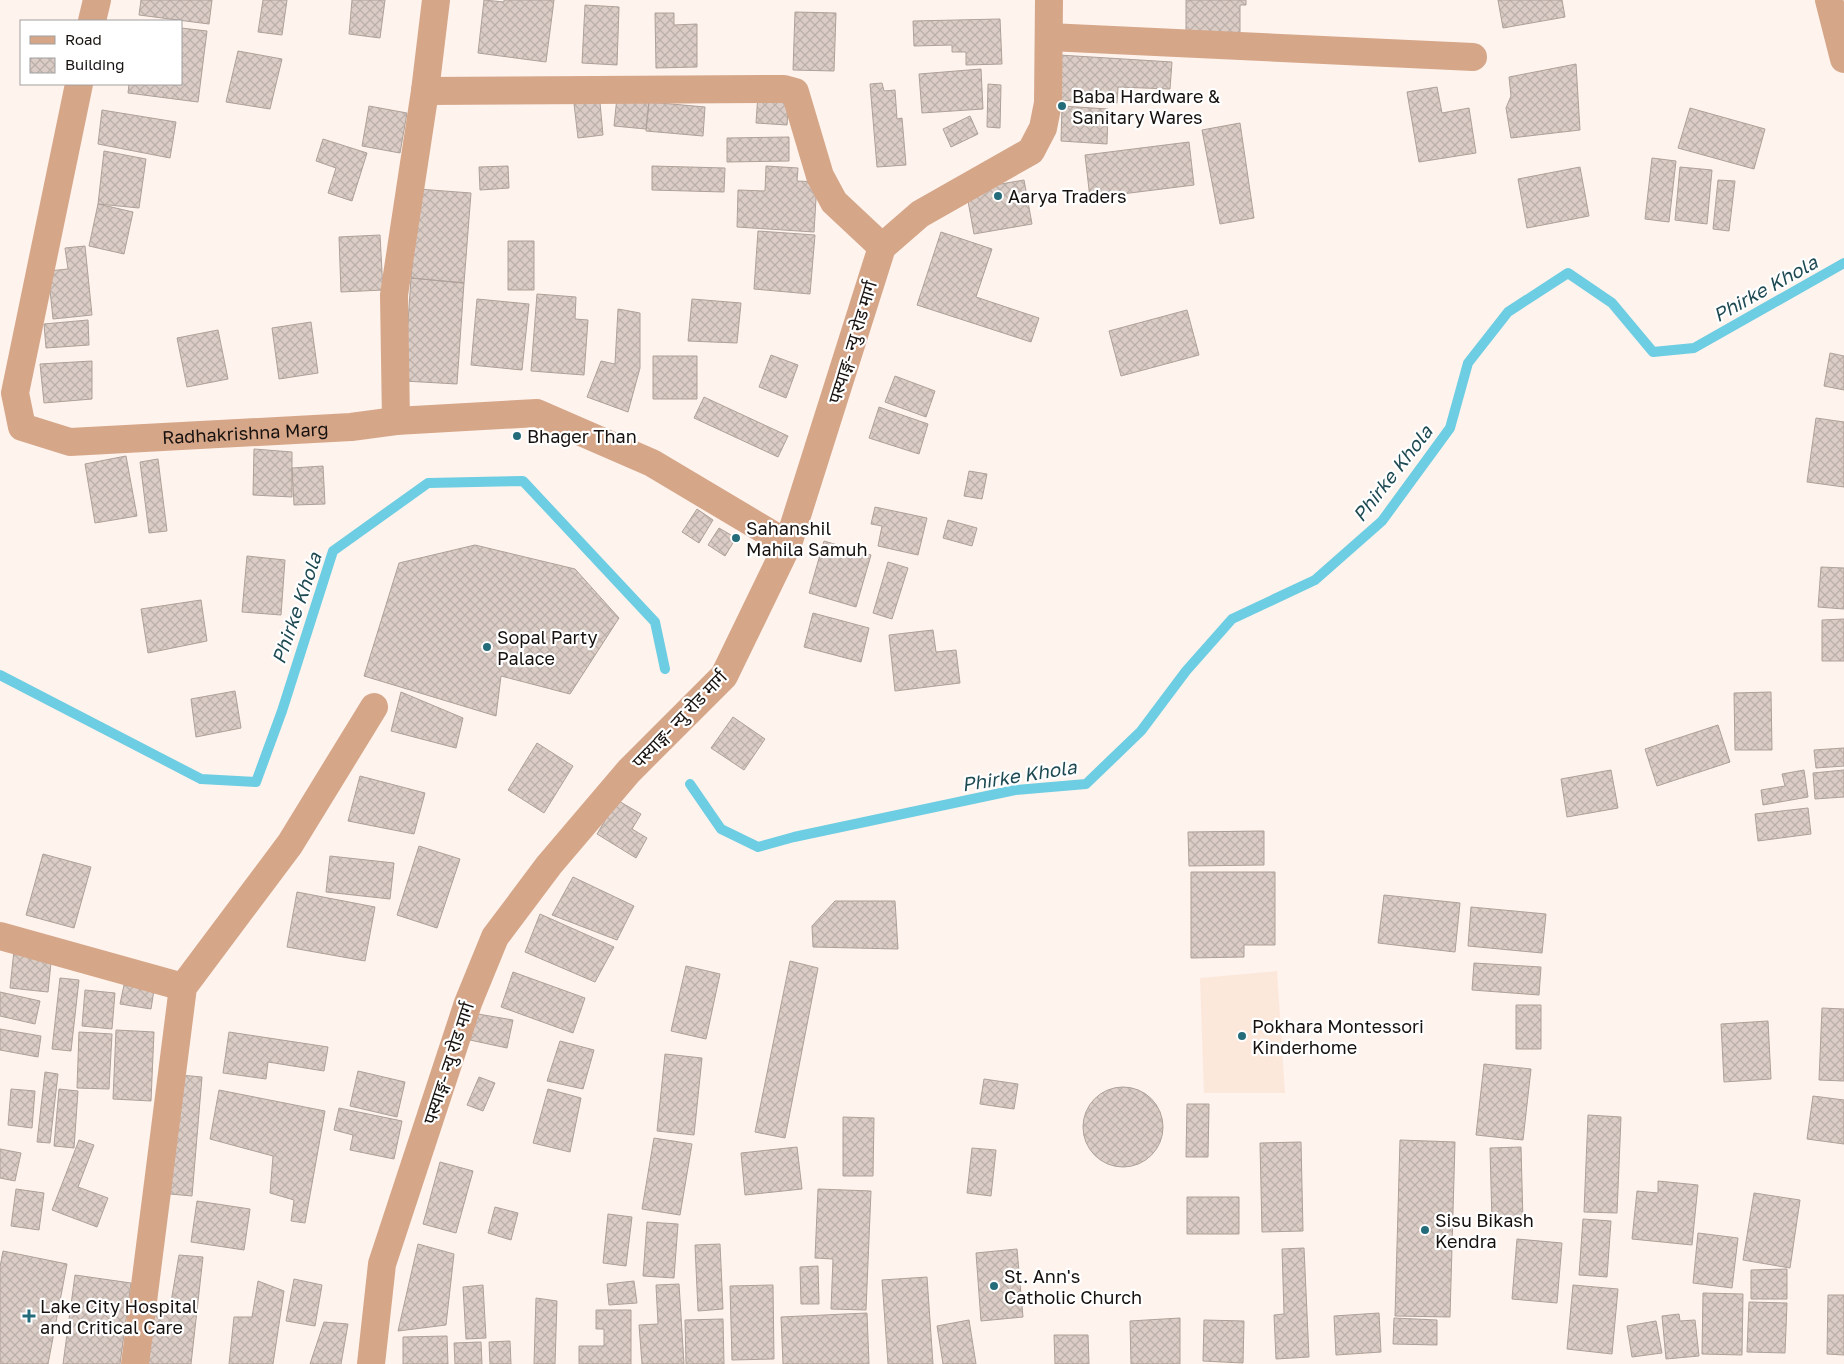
<svg xmlns="http://www.w3.org/2000/svg" width="1844" height="1364" font-family="'Golos Text','Noto Sans Devanagari',sans-serif">
<style>
.built{fill:#fce7db}
.lines{fill:none;stroke-linecap:round;stroke-linejoin:round}
.stream{stroke:#6dcde2;stroke-width:10}
.building{fill:url(#building-cross-hatch);stroke:#aea199}
.street{stroke:#d6a689;stroke-width:28}
.poi-dot{fill:#256c7a;stroke:#fff;stroke-width:2}
.labels{text-anchor:middle;dominant-baseline:central;stroke-width:4.5;stroke-linejoin:round;paint-order:stroke}
.poi-label{font-size:18px;fill:#17120f;stroke:#fff;text-anchor:start}
.street-label{font-size:18px;fill:#17120f;stroke:#fff}
.water-label{font-size:19px;font-style:italic;fill:#1e4a53;stroke:#fff}
</style>
<defs>
<pattern id="building-cross-hatch" width="8" height="8" patternUnits="userSpaceOnUse" patternTransform="scale(1.25)"><rect width="8" height="8" fill="#dbcdc6"/><path d="M0 0l8 8M0 8l8-8" fill="none" stroke="#bbafa9"/></pattern>
</defs>
<rect width="100%" height="100%" fill="#fef3ed"/>
<!-- built -->
<path class="built" d="M1277,971L1285,1093H1204L1200,978Z"/>
<g class="lines">
<!-- stream -->
<path class="stream" d="M0,675L201,779L256,782L282,711L333,551L428,483L523,481L655,622L665,669
M690,784L721,829L758,847L794,837L1015,790L1086,784L1141,731L1186,671L1232,619L1315,580L1382,521L1450,428L1468,363L1508,312L1568,273L1612,303L1653,352L1694,348L1844,263"/>
</g>
<!-- building -->
<path class="building" d="M141,0H212L209,24L139,15Z
M263,0H287L282,35L258,32Z
M352,0H385L380,38L349,34Z
M484,0L504,2V0H554L546,62L478,53Z
M1186,0H1246V5H1240V34L1186,33Z
M1498,0H1562L1565,17L1503,28Z
M585,5L619,7L617,65L582,63Z
M795,12L836,13L834,71L793,70Z
M655,13H674V25L697,24V67L656,68Z
M1000,19L1002,64L966,65V52H952V45L914,46L913,21Z
M181,28L207,31L198,102L128,93L129,84H181Z
M238,51L282,59L270,109L226,102Z
M1059,55L1172,62L1170,89L1118,87L1117,103L1056,100Z
M1576,64L1580,130L1511,138L1506,108L1511,96L1509,77Z
M981,69L983,109L922,113L919,74Z
M882,83L884,91L895,90L897,119L902,118L906,165L877,167L870,84Z
M988,84L1001,85L1000,128L987,127Z
M1437,87L1442,113L1469,108L1476,153L1419,162L1407,92Z
M599,92L603,135L578,138L573,95Z
M758,94L789,96L787,125L756,123Z
M617,97L649,102L646,129L614,126Z
M649,102L705,107L703,136L646,131Z
M369,106L407,113L400,153L362,146Z
M1062,106L1108,109L1107,144L1061,141Z
M1690,108L1765,129L1754,169L1678,148Z
M102,110L176,122L170,158L98,144Z
M970,116L978,134L951,147L943,129Z
M1240,123L1254,218L1220,224L1202,130Z
M789,137V161L727,162V138Z
M323,139L367,153L352,201L328,193L336,168L316,161Z
M1189,142L1194,185L1090,198L1085,155Z
M104,151L146,159L139,208L98,204Z
M1652,158L1676,161L1669,222L1645,219Z
M508,166L509,188L480,190L479,167Z
M652,166L725,168L724,192L652,190Z
M766,166L798,168L797,181L817,182L814,232L737,227L738,190L765,191Z
M1580,167L1589,216L1527,228L1518,179Z
M1680,167L1712,170L1707,224L1675,220Z
M1024,180L1032,224L974,234L966,190Z
M1718,180L1735,181L1729,231L1713,229Z
M418,189L471,193L464,283L411,278Z
M98,204L133,212L124,254L89,246Z
M758,231L815,235L810,294L754,289Z
M941,232L992,249L976,297L1039,318L1031,342L917,305Z
M380,235L383,290L341,292L339,237Z
M508,241H534V290H508Z
M85,246L92,315L53,319L48,271L68,269L65,248Z
M411,278L464,283L457,384L404,381Z
M537,294L576,297L575,319L588,320L584,375L531,371Z
M477,299L529,304L522,370L471,365Z
M692,299L741,303L737,343L688,341Z
M618,309L640,313V368L628,412L587,397L601,361L615,364Z
M1187,310L1199,355L1121,376L1109,331Z
M88,320L89,345L46,348L44,324Z
M311,322L318,373L279,379L272,328Z
M218,330L228,379L187,387L177,338Z
M1830,353L1844,356V390L1824,386Z
M771,355L798,365L786,398L759,387Z
M653,356H697V399H653Z
M92,361V399L44,403L40,364Z
M895,376L935,391L926,417L885,402Z
M704,397L788,436L778,457L694,418Z
M879,407L928,424L919,454L869,438Z
M1816,418L1844,422V487L1807,482Z
M254,449L292,452V497L253,495Z
M126,456L137,516L95,523L85,464Z
M158,459L167,531L149,533L140,462Z
M323,466L325,504L294,505L292,468Z
M969,471L987,474L982,499L964,496Z
M875,507L927,518L918,555L878,546L882,526L871,524Z
M697,509L713,520L699,543L682,532Z
M948,520L977,528L972,546L943,538Z
M719,528L736,538L725,556L708,545Z
M824,541L871,555L856,607L809,593Z
M475,545L575,569L619,618L570,694L501,676L496,716L364,676L399,563Z
M247,556L285,560L281,615L242,612Z
M888,562L908,568L892,619L873,613Z
M1821,567L1844,568V609L1818,607Z
M201,600L207,641L148,653L141,609Z
M813,613L869,628L861,662L804,647Z
M1844,619V661H1822V620Z
M933,630L936,652L956,650L960,683L895,691L889,635Z
M235,691L241,728L196,737L191,699Z
M401,692L463,718L456,748L391,731Z
M1771,692L1772,750H1735L1734,693Z
M733,717L765,739L744,770L711,748Z
M1718,725L1730,762L1657,786L1645,749Z
M537,743L573,766L544,813L508,790Z
M1844,748V766L1816,768L1814,750Z
M1611,770L1618,808L1567,817L1561,779Z
M1804,770L1808,797L1763,805L1761,790L1785,786L1782,774Z
M1844,770V797L1815,799L1813,773Z
M360,776L425,793L414,834L348,821Z
M617,800L641,814L632,829L647,838L636,858L597,834Z
M1808,808L1811,834L1758,841L1755,814Z
M1264,831V865L1189,866L1188,832Z
M419,846L460,859L437,928L397,915Z
M43,854L91,867L74,928L26,915Z
M330,856L394,863L390,899L326,892Z
M1191,872H1275V945H1244V957L1191,958Z
M573,877L634,906L617,940L552,915Z
M297,892L375,907L365,961L287,947Z
M1384,895L1460,903L1455,952L1378,943Z
M835,901H895L898,949L813,947L812,926Z
M1471,907L1546,914L1542,953L1468,946Z
M540,914L614,947L595,982L525,952Z
M14,950L52,953L48,992L10,988Z
M790,961L818,968L785,1138L755,1132Z
M1474,963L1541,967L1539,995L1472,990Z
M686,966L720,974L706,1039L671,1031Z
M513,972L585,998L573,1033L501,1007Z
M60,978L79,980L71,1051L52,1049Z
M124,985L154,990L151,1009L120,1004Z
M85,990L115,993L112,1029L82,1026Z
M0,992L40,1001L35,1024L0,1016Z
M1516,1005H1541V1049H1516Z
M1822,1008L1844,1009V1081L1819,1080Z
M478,1014L513,1020L507,1048L470,1040Z
M1768,1021L1771,1079L1724,1082L1721,1024Z
M0,1029L41,1036L38,1057L0,1050Z
M116,1030L154,1032L151,1101L113,1099Z
M79,1032L112,1034L109,1089L77,1088Z
M229,1032L328,1047L324,1071L268,1062L266,1079L223,1073Z
M560,1041L594,1050L583,1089L547,1081Z
M665,1054L702,1058L694,1135L657,1131Z
M1484,1064L1531,1069L1523,1140L1476,1135Z
M358,1071L405,1082L397,1117L350,1106Z
M45,1072L58,1074L50,1143L37,1142Z
M180,1075L202,1077L192,1196L170,1194Z
M479,1077L495,1083L483,1111L467,1105Z
M984,1079L1018,1084L1014,1109L980,1104Z
M1083 1127a40 40 0 1 1 80 0a40 40 0 1 1-80 0Z
M11,1089L35,1091L32,1128L8,1125Z
M59,1089L78,1091L74,1148L54,1146Z
M548,1089L581,1098L570,1152L533,1143Z
M219,1090L325,1111L305,1223L291,1221L294,1200L270,1193L273,1156L210,1139Z
M1813,1096L1844,1100V1144L1807,1139Z
M1187,1104H1209L1208,1157H1186Z
M339,1108L402,1121L394,1159L350,1150L353,1135L334,1130Z
M1588,1115L1621,1117L1617,1213L1584,1212Z
M843,1117L874,1118L873,1176H843Z
M654,1138L692,1144L680,1215L642,1209Z
M79,1140L94,1145L78,1187L108,1198L97,1227L52,1210Z
M1400,1140L1455,1142L1450,1317L1395,1316Z
M1301,1142L1303,1231L1262,1232L1260,1143Z
M797,1147L802,1189L745,1195L741,1153Z
M1521,1147L1523,1222H1492L1490,1148Z
M972,1148L996,1150L991,1196L967,1193Z
M0,1149L21,1153L15,1181L0,1178Z
M440,1162L473,1171L456,1233L423,1224Z
M1658,1181L1698,1185L1692,1245L1632,1239L1637,1191L1658,1193Z
M16,1189L44,1193L39,1230L11,1226Z
M818,1189L871,1191L866,1310L831,1309L833,1259L815,1258Z
M1754,1193L1800,1200L1790,1268L1743,1260Z
M1187,1197H1239V1234H1187Z
M197,1201L250,1209L244,1250L191,1242Z
M495,1207L518,1213L511,1240L488,1233Z
M608,1214L632,1217L626,1266L603,1263Z
M1583,1219L1611,1221L1607,1277L1579,1275Z
M647,1222L678,1224L674,1278L643,1276Z
M1698,1233L1738,1238L1732,1288L1693,1283Z
M1517,1239L1562,1243L1557,1303L1512,1299Z
M418,1244L454,1254L446,1325L398,1331Z
M720,1244L723,1309L698,1311L695,1245Z
M1304,1248L1309,1357L1276,1359L1274,1315L1284,1314L1282,1249Z
M1017,1249L1023,1317L981,1321L976,1253Z
M3,1251L67,1264L48,1364H0V1267Z
M179,1255L203,1257L191,1364H139L146,1305L171,1302Z
M818,1266L819,1304H801L800,1267Z
M1787,1269V1299H1751V1270Z
M75,1275L131,1283L120,1364H63Z
M927,1277L933,1364H888L882,1280Z
M294,1279L322,1285L315,1326L286,1321Z
M258,1281L284,1291L273,1364H229L234,1317H252Z
M634,1281L637,1303L609,1305L607,1284Z
M679,1284L684,1364H642L639,1325L658,1324L656,1285Z
M483,1285L486,1338L466,1339L463,1287Z
M773,1285L774,1359L732,1360L730,1286Z
M1573,1285L1618,1289L1612,1354L1567,1349Z
M1703,1293L1743,1294L1742,1355L1702,1354Z
M1828,1295H1844V1355L1827,1354Z
M536,1298L557,1301L555,1364H534Z
M1749,1302L1787,1303L1785,1353L1747,1352Z
M596,1310H631V1364H579V1346H604V1329H596Z
M867,1313L869,1364H783L781,1317Z
M1379,1313L1381,1352L1336,1355L1334,1316Z
M1679,1314L1680,1321L1695,1320L1699,1356L1666,1359L1662,1316Z
M1180,1318V1364H1131L1130,1321Z
M1394,1318L1437,1320V1345L1393,1344Z
M723,1319L724,1364H686L685,1320Z
M969,1320L976,1364H943L937,1326Z
M1204,1320L1244,1321L1243,1363L1203,1361Z
M1656,1321L1662,1353L1632,1357L1627,1326Z
M324,1322L348,1324L341,1364H310Z
M1054,1335H1088L1089,1364H1055Z
M447,1336L448,1364H403V1337Z
M510,1341L511,1364H490L489,1342Z
M481,1342L482,1364H455L454,1343Z"/>
<g class="lines">
<!-- street -->
<g class="street">
<path d="M1829,0L1844,59"/>
<path d="M92,21L97,0"/>
<path d="M1049,37L1473,57"/>
<path id="s1" d="M79,84L15,393L22,427L70,442L351,427L396,421L537,413L652,463L788,544"/>
<path d="M425,91L784,89L795,92L820,176L834,202L882,247"/>
<path d="M396,421L394,295L425,91L436,0"/>
<path d="M0,936L183,987"/>
<path d="M135,1364L183,987L290,844L374,707"/>
<path d="M371,1364L382,1264L468,1003L495,937L549,865L629,771L724,676L788,544L882,247L920,214L1031,151L1043,128L1048,103L1049,0"/>
</g>
</g>
<!-- markers -->
<g class="poi-dot">
<circle cx="1062" cy="106" r="5"/>
<circle cx="998" cy="196" r="5"/>
<circle cx="517" cy="436" r="5"/>
<circle cx="736" cy="538" r="5"/>
<circle cx="487" cy="647" r="5"/>
<circle cx="1242" cy="1036" r="5"/>
<circle cx="1425" cy="1230" r="5"/>
<circle cx="994" cy="1286" r="5"/>
<path d="M26.5 1308.5h5v5h5v5h-5v5h-5v-5h-5v-5h5z"/>
</g>
<g class="labels">
<!-- poi labels -->
<g class="poi-label">
<text x="1072" y="96">Baba Hardware &amp;<tspan x="1072" dy="21">Sanitary Wares</tspan></text>
<text x="1008" y="196">Aarya Traders</text>
<text x="527" y="436">Bhager Than</text>
<text x="746" y="528">Sahanshil<tspan x="746" dy="21">Mahila Samuh</tspan></text>
<text x="497" y="637">Sopal Party<tspan x="497" dy="21">Palace</tspan></text>
<text x="1252" y="1026">Pokhara Montessori<tspan x="1252" dy="21">Kinderhome</tspan></text>
<text x="1435" y="1220">Sisu Bikash<tspan x="1435" dy="21">Kendra</tspan></text>
<text x="1004" y="1276">St. Ann's<tspan x="1004" dy="21">Catholic Church</tspan></text>
<text x="40" y="1306">Lake City Hospital<tspan x="40" dy="21">and Critical Care</tspan></text>
</g>
<!-- street labels -->
<g class="street-label">
<text transform="translate(852 342) rotate(-73)">पस्याङ्ग- न्यु रोड मार्ग</text>
<text stroke="none"><textPath href="#s1" startOffset="576">Radhakrishna Marg</textPath></text>
<text transform="translate(679 719) rotate(-46)">पस्याङ्ग- न्यु रोड मार्ग</text>
<text transform="translate(448 1063) rotate(-72)">पस्याङ्ग- न्यु रोड मार्ग</text>
</g>
<!-- water labels -->
<g class="water-label">
<text transform="translate(1765 288) rotate(-29)">Phirke Khola</text>
<text transform="translate(1392 473) rotate(-52)">Phirke Khola</text>
<text transform="translate(296 608) rotate(-71)">Phirke Khola</text>
<text transform="translate(1019 775) rotate(-9)">Phirke Khola</text>
</g>
</g>
<!-- legend -->
<rect x="20" y="20" width="162" height="65" fill="#ffffff" stroke="#a2a09f"/>
<rect x="30" y="36" width="25" height="8" fill="#d6a689" stroke="#a2a09f"/>
<text x="65" y="45" font-size="15" fill="#17120f">Road</text>
<rect x="30" y="58" width="25" height="15" fill="url(#building-cross-hatch)" stroke="#a2a09f"/>
<text x="65" y="70" font-size="15" fill="#17120f">Building</text>
</svg>
